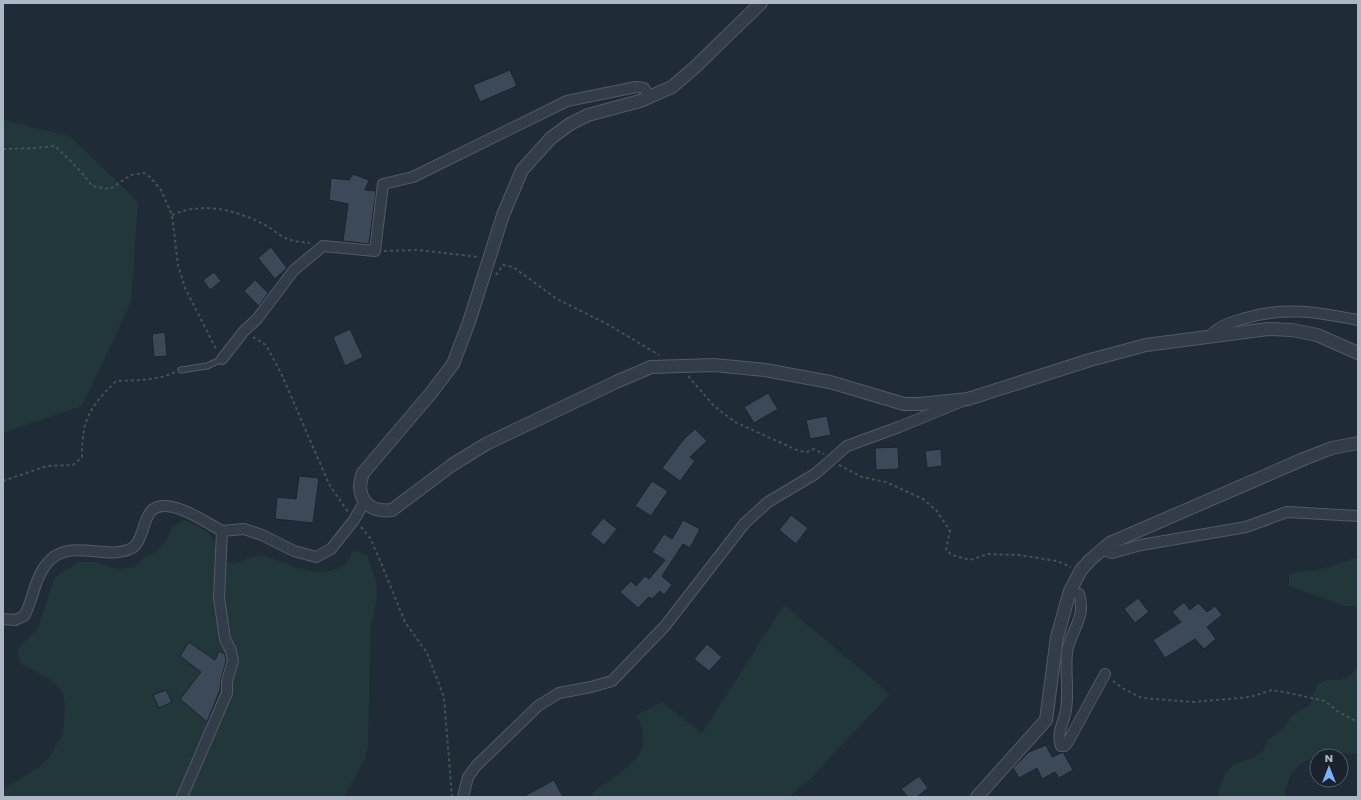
<svg xmlns="http://www.w3.org/2000/svg" width="1361" height="800" font-family="Poppins,sans-serif">
<style>
.green{fill:#223739}
.building{fill:#3c4959;stroke:#1b242f}
.lines{fill:none;stroke-linecap:round;stroke-linejoin:round}
.service-casing{stroke:#515a66;stroke-width:7}
.minor-casing{stroke:#515a66;stroke-width:12}
.tertiary-casing{stroke:#515a66;stroke-width:14}
.path{stroke:#3f5457;stroke-width:2;stroke-dasharray:3 3;stroke-linecap:butt}
.service{stroke:#333d49;stroke-width:5}
.minor{stroke:#333d49;stroke-width:10}
.tertiary{stroke:#333d49;stroke-width:12}
</style>
<rect width="100%" height="100%" fill="#202b38"/>
<!-- green -->
<path class="green" d="M3,120L70,136L138,202L131,302L82,406L3,433Z
M184,520C212,531 212,535 222,561C227,562 233,564 237,563C247,560 253,554 263,556C289,562 321,584 346,563C349,560 351,554 354,550L367,555L376,582L377,596L371,624L368,744L365,758L344,797H3V789L39,767L50,757L63,733L65,707L63,693L54,682L20,663L18,649L38,628L55,577L79,562H94L120,569L135,567L144,557L157,551L167,539L172,527Z
M1358,557V606H1346L1289,586V574L1322,569Z
M784,605L890,694L811,778L789,797H590C595,789 601,786 609,781C637,761 653,750 637,715L662,702L702,733Z
M1358,667V754C1333,752 1301,752 1289,779C1287,785 1285,790 1285,797H1217L1225,774L1233,765L1254,757L1263,751L1268,740L1286,726L1291,716L1310,705L1318,684L1328,679C1342,682 1348,679 1358,667Z"/>
<!-- building -->
<path class="building" d="M510,70L517,86L480,102L473,85Z
M353,174L369,180L365,190L376,191L369,244L343,241L348,204L329,200L331,178L349,180Z
M271,247L287,268L275,279L258,258Z
M214,272L221,281L210,290L203,280Z
M255,280L268,293L259,306L244,291Z
M350,329L363,357L345,366L333,337Z
M165,332L167,356L154,357L152,334Z
M768,393L778,409L754,423L744,407Z
M827,416L831,435L810,439L806,420Z
M695,429L707,441L690,457L695,461L680,481L662,468L684,439Z
M898,447L899,469L876,470L875,448Z
M941,449L942,466L927,468L925,451Z
M299,476L319,478L313,523L275,519L277,497L296,499Z
M652,481L668,491L651,516L635,506Z
M791,515L808,528L796,544L779,530Z
M603,518L617,529L604,545L590,534Z
M683,520L700,529L690,548L683,544L662,576L672,585L664,595L660,591L652,599L649,597L638,608L620,592L631,581L636,586L645,576L649,579L665,560L652,552L664,534L672,539Z
M1138,598L1149,612L1135,623L1124,609Z
M1184,602L1190,610L1198,603L1207,612L1215,606L1222,615L1207,627L1216,639L1204,649L1195,639L1165,658L1153,640L1181,622L1172,612Z
M189,642L215,660L219,651L225,654L226,661L221,679L220,690L207,722L180,699L201,672L180,656Z
M707,644L722,657L709,671L694,659Z
M166,690L172,702L159,708L153,695Z
M1046,745L1052,757L1063,752L1073,770L1059,778L1055,772L1042,779L1037,768L1019,778L1013,768L1029,752Z
M919,776L928,788L917,797H908L901,789Z
M554,780L563,797H523Z"/>
<g class="lines">
<defs>
<path id="service" d="M181,370L207,366L222,359"/>
<path id="minor" d="M1210,336C1219,326 1229,323 1242,319C1284,306 1316,312 1358,320
M222,359L244,331L257,319L294,270L323,246L375,251L383,184L413,177L567,101L636,87L644,88L650,97
M1104,550L1112,553L1141,545L1246,527L1287,512L1358,516
M1070,591L1079,594C1087,618 1070,631 1067,652C1065,671 1069,691 1066,710C1064,723 1056,732 1061,746H1065L1068,742L1105,674
M3,619L15,620L24,616C33,601 34,580 45,566C67,535 103,561 130,549C138,546 140,537 143,529C145,523 147,515 152,510C169,496 207,523 222,531
M182,797L227,693V681L233,661L231,651L225,639L219,598L222,531L244,529L262,535L294,551L316,557L331,549L354,520L365,501
M463,797L468,777L476,766L538,706L559,693L591,687L612,681L665,626L744,524L768,502L815,474L847,446L899,427L960,402"/>
<path id="tertiary" d="M761,3L694,68L672,87L640,101L588,115L570,124L551,138L522,170L503,215L469,322L453,364L431,393L363,473C354,497 368,513 392,510L452,465L486,444L616,382L651,367L714,365L765,370L830,382L904,404H920L968,399L1090,360L1146,345L1268,329L1292,330L1317,335L1358,353
M977,797L1046,720L1057,637L1070,591L1081,570L1090,560L1110,543L1124,537L1306,458L1332,448L1358,443"/>
</defs>
<!-- service casing -->
<use href="#service" class="service-casing"/>
<!-- minor casing -->
<use href="#minor" class="minor-casing"/>
<!-- tertiary casing -->
<use href="#tertiary" class="tertiary-casing"/>
<!-- path -->
<path class="path" d="M3,149L35,148L55,146C68,159 82,171 92,186L110,189L131,175L144,173L150,177L161,190L172,215L178,265L185,288L216,349
M172,215C204,201 237,210 267,226C274,230 281,237 288,239C295,242 303,242 310,243
M384,251L418,250L479,257
M496,275L503,265L513,267L557,299L609,325L659,355
M253,337L266,345L281,373L329,484L348,512
M688,376L714,406L735,422L799,451L807,452L814,449L824,454
M839,465L862,477L886,482L923,499L937,511L950,531L946,550L952,555L970,560L988,554L1019,555L1057,561L1071,567
M3,481L47,466L73,465L82,457C82,419 89,408 116,381C136,380 157,381 175,372
M361,527L370,538L381,563L405,622L427,653L444,697L452,797
M1113,681L1124,689L1142,698L1194,702L1250,697L1272,690L1289,693L1325,701L1340,713L1358,722"/>
<!-- service -->
<use href="#service" class="service"/>
<!-- minor -->
<use href="#minor" class="minor"/>
<!-- tertiary -->
<use href="#tertiary" class="tertiary"/>
</g>
<!-- border -->
<rect width="1361" height="800" fill="none" stroke="#aeb7c5" stroke-width="8"/>
<!-- north arrow -->
<g transform="translate(1329 768)"><circle r="19" fill="#19222d" stroke="#555e6a"/>
<path d="M0-3L7 15L0 10L-7 15Z" fill="#7eb0fa"/>
<text y="-6" font-size="11" font-weight="bold" text-anchor="middle" fill="#aeb7c5">N</text>
</g>
</svg>
